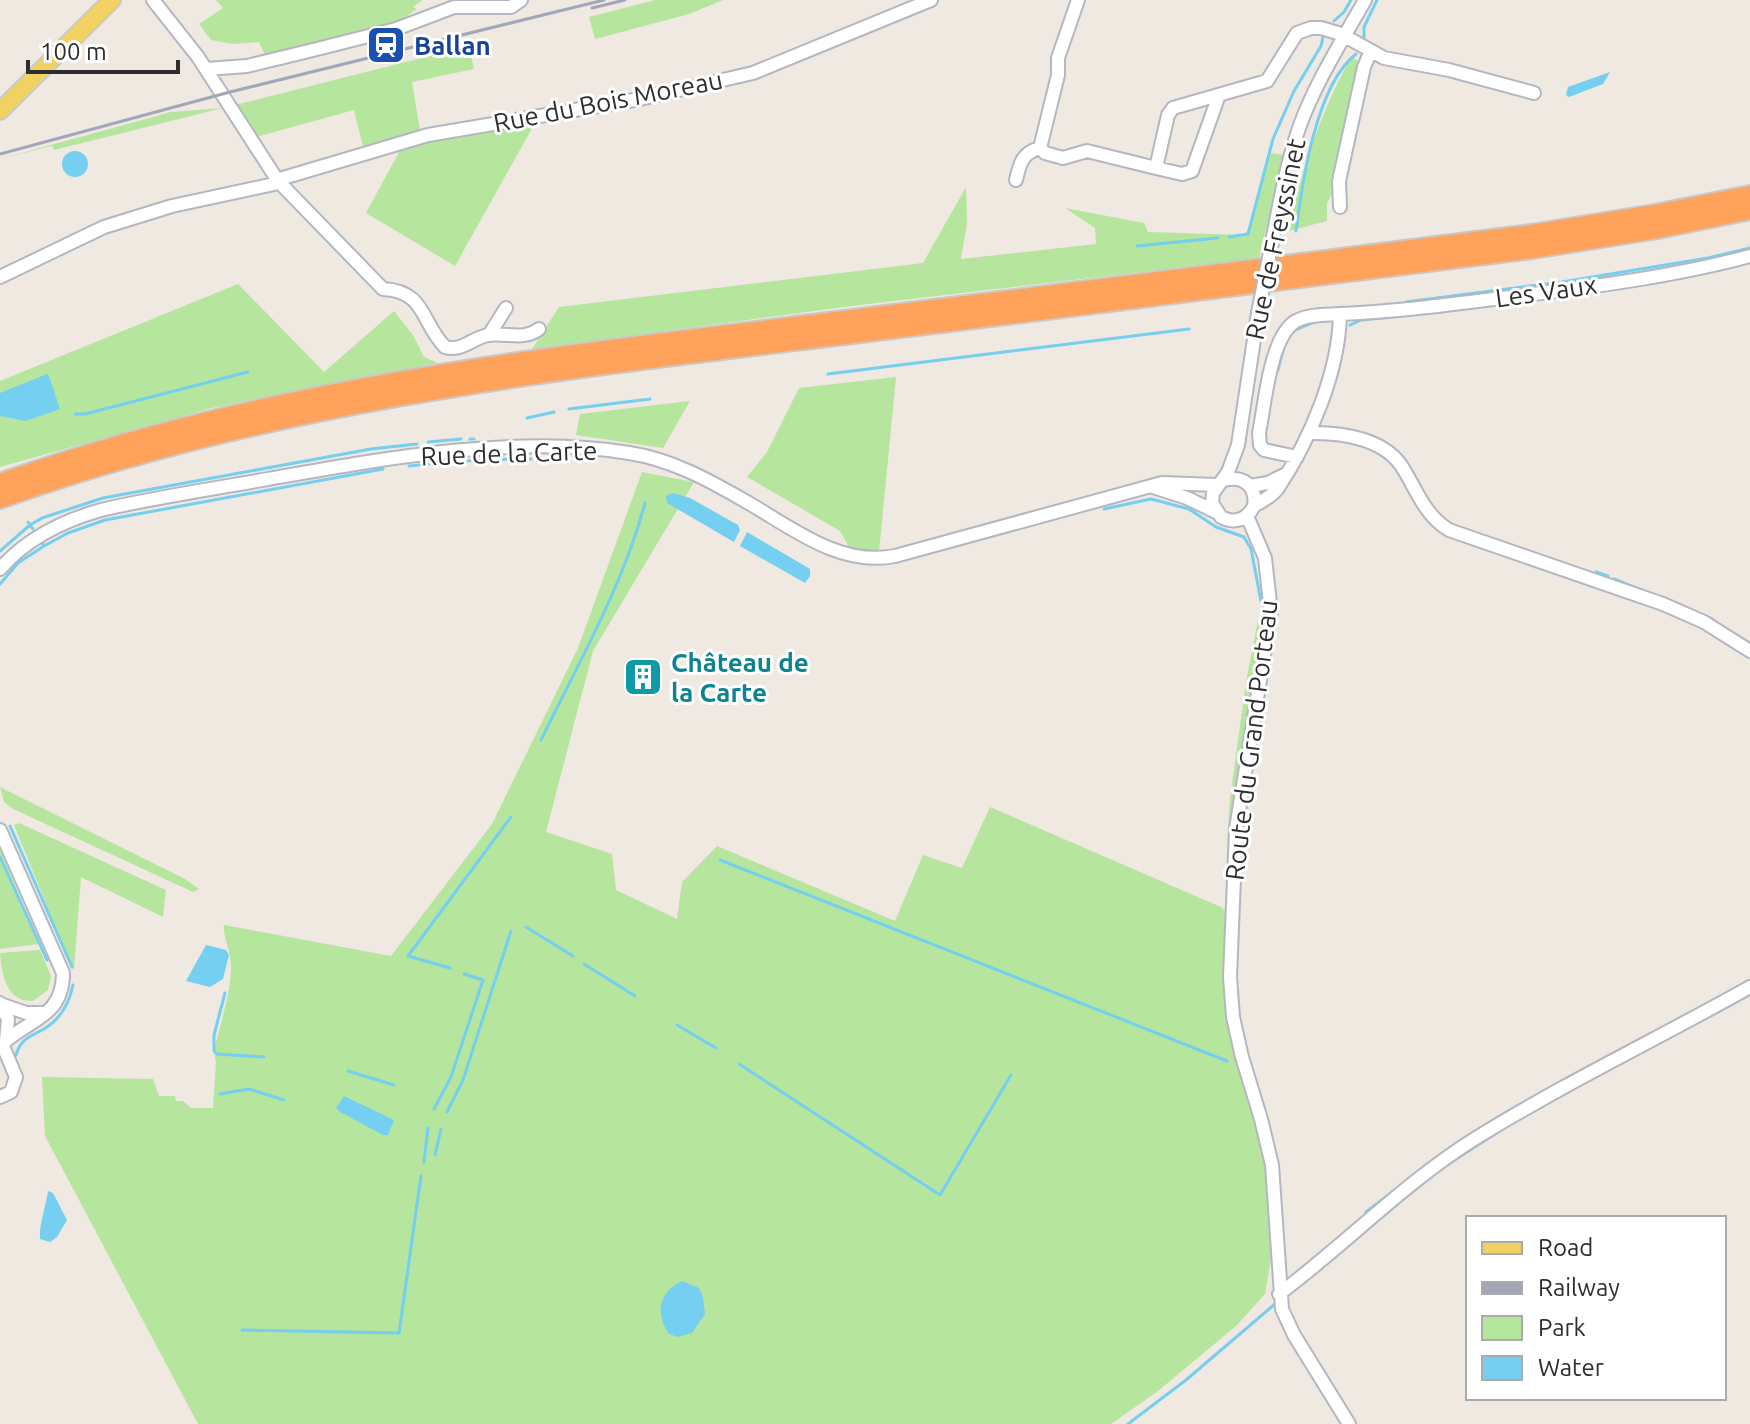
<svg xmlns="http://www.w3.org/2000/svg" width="1750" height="1424" font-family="Ubuntu,sans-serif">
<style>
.green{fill:#b6e59e}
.water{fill:#75cff0}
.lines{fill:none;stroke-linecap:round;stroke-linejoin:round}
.stream{stroke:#75cff0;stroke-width:3}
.minor-casing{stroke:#b4b7c1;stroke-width:16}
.major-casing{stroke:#c9c9c9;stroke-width:20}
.highway-casing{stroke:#c9c9c9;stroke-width:22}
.minor{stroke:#fff;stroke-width:12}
.major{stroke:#f2d163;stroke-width:16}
.highway{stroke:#ffa35c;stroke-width:18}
.rail{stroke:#a3a6b8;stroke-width:3}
.minor-bridge-casing{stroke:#b4b7c1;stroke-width:16;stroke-linecap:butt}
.minor-bridge{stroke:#fff;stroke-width:12}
.labels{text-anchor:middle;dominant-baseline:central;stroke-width:6;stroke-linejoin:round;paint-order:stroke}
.transit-label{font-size:26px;font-weight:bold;fill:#164399;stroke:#fff;text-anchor:start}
.street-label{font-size:26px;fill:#2e2e2e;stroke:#fff}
.culture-label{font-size:26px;font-weight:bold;fill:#0d838f;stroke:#fff;text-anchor:start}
</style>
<rect width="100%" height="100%" fill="#efe9e1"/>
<!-- green -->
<path class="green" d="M216,0H423L413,7L417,9L396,23L265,55L259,42L232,44L211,40L199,24L223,8Z
M655,0H723L689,14L595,39L589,17Z
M469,46L474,69L412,82L421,137L539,116L455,266L366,213L404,143L365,154L354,110L256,137L235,105Z
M1352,56L1364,67L1339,181L1327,203V221L1288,231C1302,169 1320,112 1352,56Z
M223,108L54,150L52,146L0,159L171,112Z
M1270,153L1284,155L1259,258L852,306L532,349L559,307L923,263L966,187L967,224L961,259L1096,244L1095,228L1065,208L1144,223L1148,232L1247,235Z
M238,284L324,372L394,311L413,335L424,357L438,363L212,408L0,467V381Z
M896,377L879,552L864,553L850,549L840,531L747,477L767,452L799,388Z
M690,401L663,448L576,435L580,414Z
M642,472L694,482L593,651L546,832L612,854L616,890L677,919L682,882L717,846L895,921L923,855L962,868L990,807L1221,907L1231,918L1230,977L1261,1119L1277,1224L1265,1294L1236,1326L1158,1391L1111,1424H198L45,1136L42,1077L153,1079L159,1096H175L176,1101H183L191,1108H213L216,1062L214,1051C220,1024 230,996 231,969C232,953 223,939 224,925L391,956L492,824L578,648Z
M1258,620L1266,621L1228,830L1230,799L1246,682Z
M0,787L185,879L199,889L193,892L13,809L4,802Z
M19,823L166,890L163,917L81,877L74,969L72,968L14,825Z
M0,849L39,944L0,949Z
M40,950L51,976L48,990L33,1001C6,1002 2,975 0,953Z"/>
<!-- water -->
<path class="water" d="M1610,72L1603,84L1569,97L1566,95L1568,87Z
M62 164a13 13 0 1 1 26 0a13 13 0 1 1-26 0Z
M47,374L49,376L60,409L26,421L0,416V393Z
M673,493L690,498L738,525L740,530L734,542L667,503L666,496Z
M747,532L810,569V576L805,583L740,546Z
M206,945L226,950L229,955L223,979L210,987L186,981Z
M344,1096L394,1120L388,1135H383L340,1112L336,1108Z
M48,1191L53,1193L67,1220L57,1237L50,1242L40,1239C39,1224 46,1206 48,1191Z
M682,1281L699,1288L703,1297L705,1314L692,1333L677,1337L668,1333C655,1312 659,1292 682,1281Z"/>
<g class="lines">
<!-- stream -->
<path class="stream" d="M1334,21L1344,12L1351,0
M1364,37V27L1377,0
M1296,231C1302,183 1316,85 1356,54
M1229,237L1248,234L1273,139L1294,91L1321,46L1323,37
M1137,246L1218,238
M1728,268L1750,262
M1406,302L1562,282L1708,258L1750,248
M1350,325L1361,320L1392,317
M1289,336L1295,330L1314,322
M1278,370L1283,350
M828,374L1189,329
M569,409L650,399
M75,414H85L248,372
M527,418L554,412
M470,439H474
M428,442L461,439
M522,459H531
M463,461L510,459
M409,466L448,462
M1104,509L1151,499L1189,509L1216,527L1244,537L1251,549L1261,601
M28,522L33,529
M43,544L44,546L68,533L105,520L383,469
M0,551L30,525L42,518L103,498L371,449L417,444
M1596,572L1608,576
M1614,579L1712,619
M0,584L18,563L44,546
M541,740C578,664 623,586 645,503
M10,826L72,967
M0,857L47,960
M720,860L1227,1061
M526,927L573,956
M584,964L635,996
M450,968L408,956L511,817
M225,993L214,1035V1051L217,1054L264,1057
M677,1025L716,1048
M16,1055C21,1038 30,1037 44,1029C61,1019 69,1004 73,985
M739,1064L940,1195L1011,1075
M348,1071L394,1085
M220,1094L249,1089L284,1100
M434,1109L451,1077L483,980L464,974
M447,1112L463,1080L511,931
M435,1155L441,1129
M424,1162L428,1128
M1445,1166L1495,1134
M1366,1212L1395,1190
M242,1330L399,1333L421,1176
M1128,1424L1186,1380L1275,1304"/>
<defs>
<path id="minor" d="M153,0L198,57L278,181L383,289C426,291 421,323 445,347C462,352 472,338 488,335C506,332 523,341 539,329
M1078,0L1058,58V75L1040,148L1045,153L1063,158L1087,151L1156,168
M206,69L247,66L317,49L396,29L454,7H511L521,0
M1219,95L1192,171L1182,174L1156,168L1168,115L1173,108L1267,81L1297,33L1311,28H1321L1341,34L1384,58L1449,70L1534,93
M1016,180C1020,163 1022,153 1040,148
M1340,207L1339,181L1364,67L1370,53
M1273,237C1280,200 1287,163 1299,128C1315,83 1342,41 1365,0
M0,277L104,227L172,206L274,184L283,178L428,135L640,99L753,73L931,0
M1340,314C1397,312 1453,304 1510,297C1590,287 1672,277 1750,256
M489,335L506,308
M1309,433C1342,432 1387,439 1404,470C1418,493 1425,515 1449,530L1663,604L1704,622L1750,651
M1224,480C1243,475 1257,486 1254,506C1247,520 1234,524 1221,517L1212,503L1213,493L1228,472L1238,445L1258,313
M1250,486L1268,483L1284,475
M1153,487L1187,498L1216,512
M1254,506C1262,501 1273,496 1278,488C1310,440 1339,372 1340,314C1325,315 1310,314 1296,321C1270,336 1265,404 1259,433L1260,445L1264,450L1297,457
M1247,516L1265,558L1271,612L1236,829L1230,977L1233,1017L1242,1057L1261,1119L1272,1165L1282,1309L1294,1335L1349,1424
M0,569C27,538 62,521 101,510C156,497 213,489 268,479C381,459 515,434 629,453C670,459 709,480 745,501C791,527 839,567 895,556L1162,483L1217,485
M0,830L63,973C63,1015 33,1018 7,1040
M0,1003L8,1019L6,1041
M3,1005L26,1013H45
M0,1097L11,1092L16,1077L3,1046
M1279,1294C1346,1244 1405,1182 1476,1138C1565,1083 1659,1038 1750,987"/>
<path id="major" d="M0,111L112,0"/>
<path id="highway" d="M0,483C254,392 521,359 787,327C1035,296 1283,267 1531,234L1655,214L1750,195
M0,499C259,406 532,373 804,340C1047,310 1290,281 1533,249L1658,229L1750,210"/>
</defs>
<!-- minor casing -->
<use href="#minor" class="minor-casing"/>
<!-- major casing -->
<use href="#major" class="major-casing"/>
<!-- highway casing -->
<use href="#highway" class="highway-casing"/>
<!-- minor -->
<use href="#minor" class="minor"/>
<!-- major -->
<use href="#major" class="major"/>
<!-- highway -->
<use href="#highway" class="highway"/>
<!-- rail -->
<path class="rail" d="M592,8L625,0
M0,154L230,92L604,0"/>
<defs>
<path id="minor-bridge" d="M1258,313L1273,237"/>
</defs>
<!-- minor-bridge casing -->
<use href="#minor-bridge" class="minor-bridge-casing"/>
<!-- minor-bridge -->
<use href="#minor-bridge" class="minor-bridge"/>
</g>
<!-- icons -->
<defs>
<symbol id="station-square" viewBox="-11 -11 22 22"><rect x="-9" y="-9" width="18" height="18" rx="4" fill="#1a4fb4" stroke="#fff"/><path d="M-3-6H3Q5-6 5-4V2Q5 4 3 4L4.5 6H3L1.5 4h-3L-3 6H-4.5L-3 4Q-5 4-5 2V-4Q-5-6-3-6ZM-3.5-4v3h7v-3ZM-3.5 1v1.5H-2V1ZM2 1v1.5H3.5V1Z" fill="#fff"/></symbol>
<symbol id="building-square" viewBox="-11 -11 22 22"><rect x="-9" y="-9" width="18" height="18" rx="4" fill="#0f9aa8" stroke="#fff"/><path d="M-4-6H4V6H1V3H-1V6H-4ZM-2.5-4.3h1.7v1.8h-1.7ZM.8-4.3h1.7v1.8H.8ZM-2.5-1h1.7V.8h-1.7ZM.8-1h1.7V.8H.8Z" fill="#fff"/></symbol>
</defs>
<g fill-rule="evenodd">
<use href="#station-square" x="364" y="23" width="44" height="44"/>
<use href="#building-square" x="621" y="655" width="44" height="44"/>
</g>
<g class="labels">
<!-- transit labels -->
<g class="transit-label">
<text x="414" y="45">Ballan</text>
</g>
<!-- street labels -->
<g class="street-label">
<text transform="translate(608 101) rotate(-11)">Rue du Bois Moreau</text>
<text transform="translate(1275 239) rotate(-78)">Rue de Freyssinet</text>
<text transform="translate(1546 291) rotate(-8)">Les Vaux</text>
<text transform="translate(509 453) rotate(-2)">Rue de la Carte</text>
<text transform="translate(1251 740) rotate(-83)">Route du Grand Porteau</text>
</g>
<!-- culture labels -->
<g class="culture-label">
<text x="671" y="662">Château de<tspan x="671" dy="30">la Carte</tspan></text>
</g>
</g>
<!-- legend -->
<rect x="1466" y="1216" width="260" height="184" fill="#ffffff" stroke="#ababab" stroke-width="2"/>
<rect x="1482" y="1242" width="40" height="12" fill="#f2d163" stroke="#ababab" stroke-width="2"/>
<text x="1538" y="1256" font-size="24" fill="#2e2e2e">Road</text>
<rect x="1482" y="1282" width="40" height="12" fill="#a3a6b8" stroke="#ababab" stroke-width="2"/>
<text x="1538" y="1296" font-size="24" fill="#2e2e2e">Railway</text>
<rect x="1482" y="1316" width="40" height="24" fill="#b6e59e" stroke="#ababab" stroke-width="2"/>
<text x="1538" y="1336" font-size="24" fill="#2e2e2e">Park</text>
<rect x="1482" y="1356" width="40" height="24" fill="#75cff0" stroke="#ababab" stroke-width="2"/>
<text x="1538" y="1376" font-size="24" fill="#2e2e2e">Water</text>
<!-- scale -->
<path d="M28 60v12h150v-12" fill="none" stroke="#2e2e2e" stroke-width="4"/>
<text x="40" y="60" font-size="24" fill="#2e2e2e" stroke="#ffffff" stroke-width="6" paint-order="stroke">100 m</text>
</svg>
